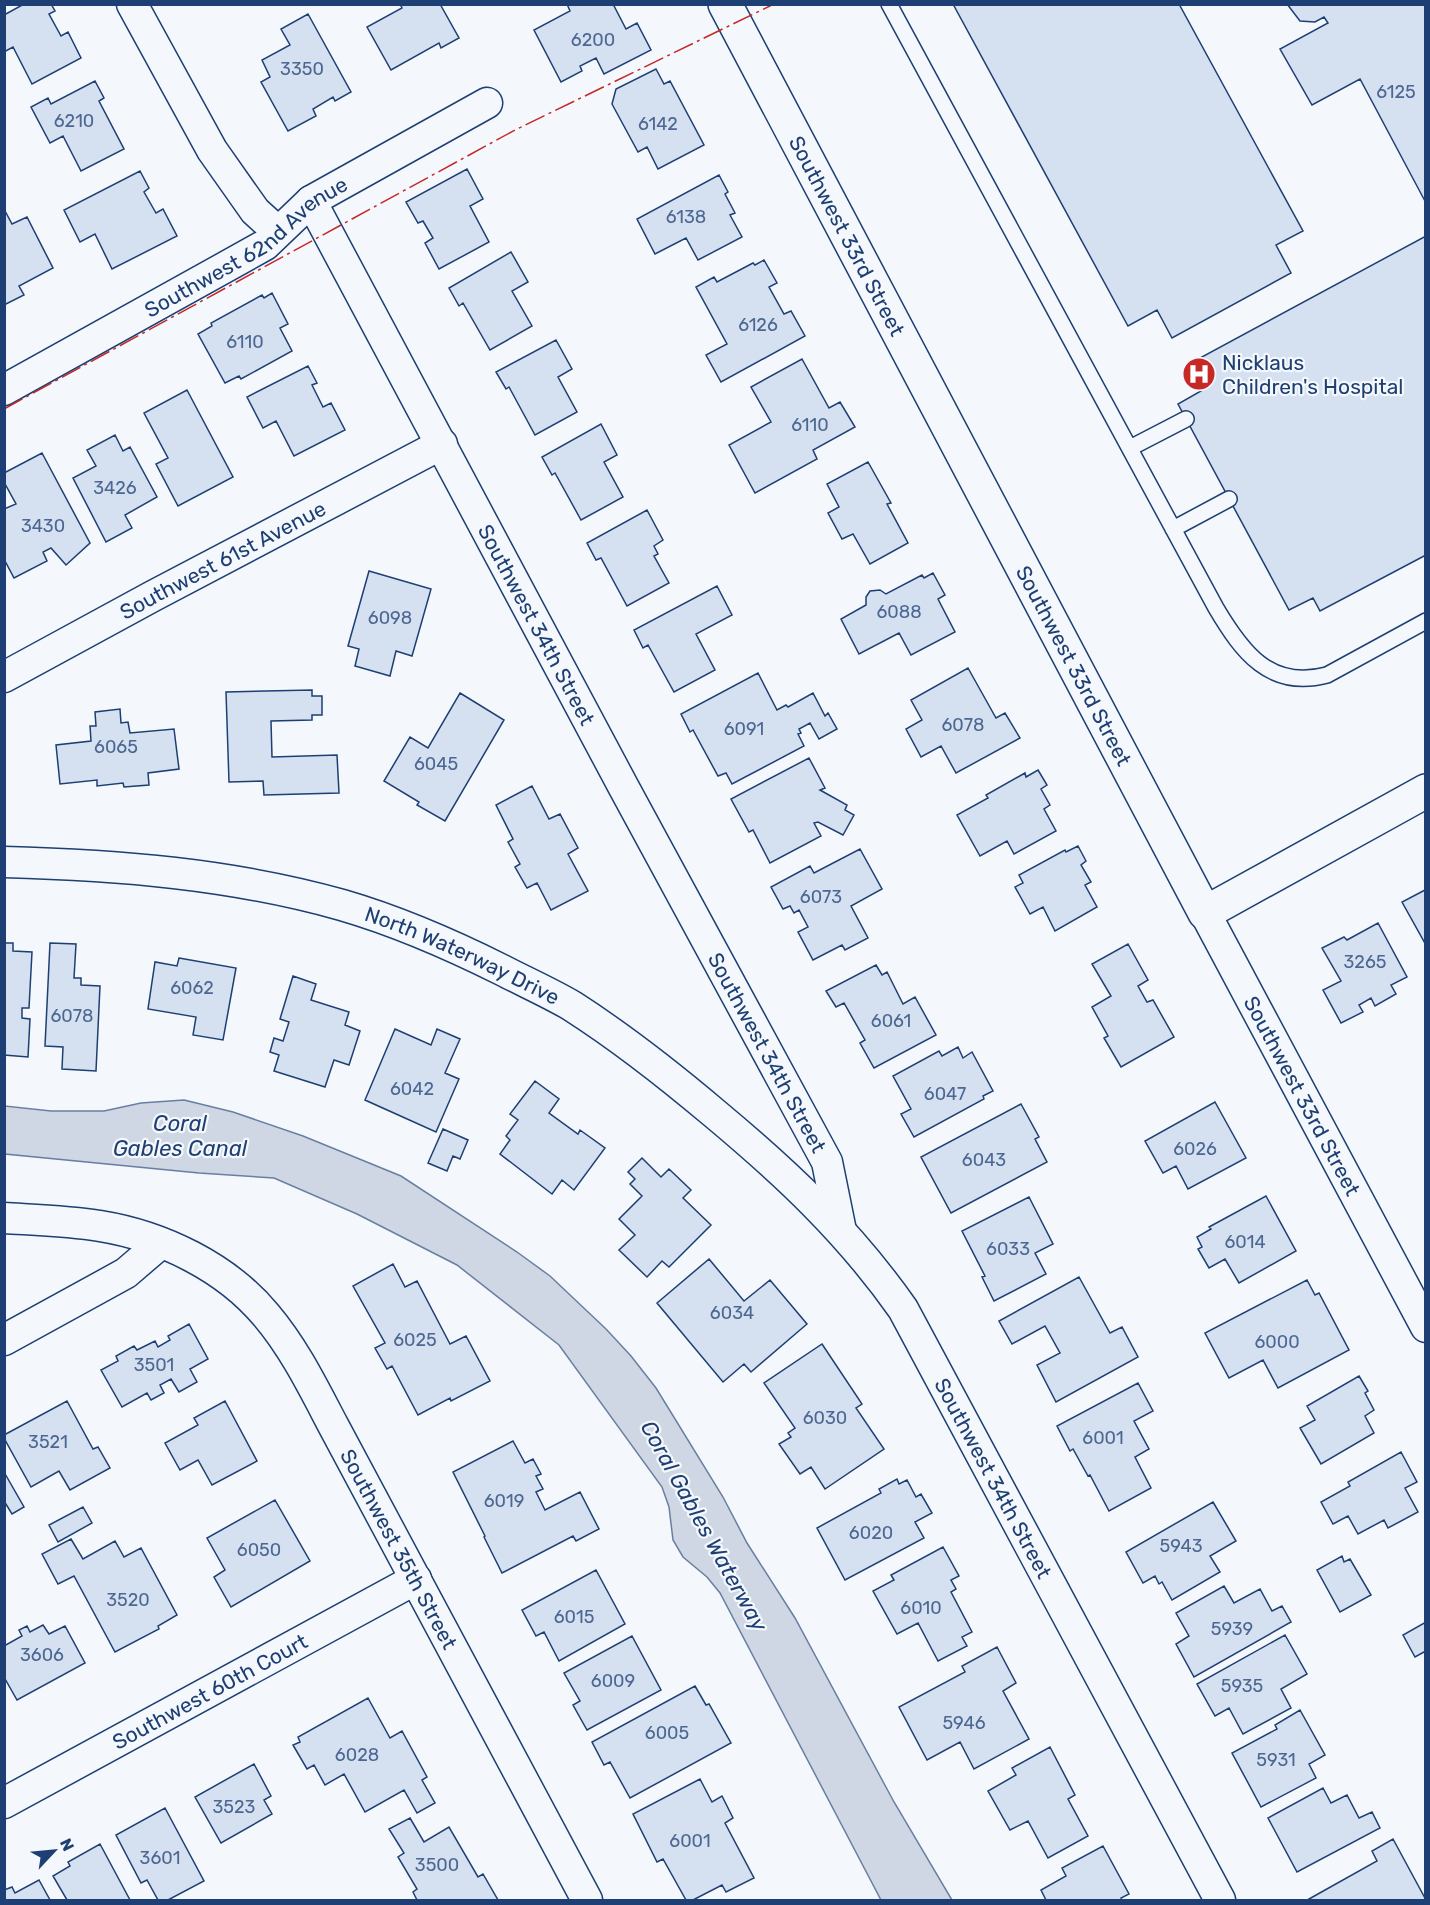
<svg xmlns="http://www.w3.org/2000/svg" width="1430" height="1905" font-family="Rubik,sans-serif">
<style>
.water{fill:#cfd7e4;stroke:#687fa3;stroke-width:1.5}
.building{fill:#d5e0f0;stroke:#1d3f73;stroke-width:1.5}
.lines{fill:none;stroke-linecap:round;stroke-linejoin:round}
.service-casing{stroke:#1d3f73;stroke-width:18}
.minor-casing{stroke:#1d3f73;stroke-width:33}
.tertiary-casing{stroke:#1d3f73;stroke-width:36}
.service{stroke:#f4f7fb;stroke-width:15}
.minor{stroke:#f4f7fb;stroke-width:30}
.tertiary{stroke:#f4f7fb;stroke-width:33}
.power{stroke:#c62828;stroke-width:1.5;stroke-dasharray:21 4.5 3 4.5;stroke-linecap:butt}
.labels{text-anchor:middle;dominant-baseline:central;stroke-width:4.5;stroke-linejoin:round;paint-order:stroke}
.number-label{font-size:18px;fill:#4b6792}
.street-label{font-size:21px;fill:#1d3f73;stroke:#f4f7fb}
.poi-label{font-size:21px;fill:#1d3f73;stroke:#f4f7fb;text-anchor:start}
.water-label{font-size:22px;font-style:italic;fill:#1d3f73;stroke:#f4f7fb}
</style>
<rect width="100%" height="100%" fill="#f4f7fb"/>
<!-- water -->
<path class="water" d="M184,1100L233,1112L303,1136L401,1176L517,1252L550,1276L606,1329L631,1356L656,1388L723,1497L747,1543L795,1618L894,1802L952,1900H881L720,1593L707,1577L683,1557L673,1540L669,1507L662,1487L559,1345L457,1265L357,1214L274,1178L199,1173L5,1154V1106L51,1111H104L141,1103Z"/>
<!-- building -->
<path class="building" d="M24,4H51L55,11L49,14L61,36L68,32L81,58L32,84L13,47L4,52V15Z
M400,4H440L459,38L441,48L439,43L391,70L367,27L402,8Z
M567,4H613L626,29L637,23L651,50L604,74L596,58L580,66L582,71L561,82L534,30L570,11Z
M953,4H1179L1303,231L1276,245L1291,273L1172,338L1157,310L1128,326Z
M1287,4H1426V203L1360,79L1312,105L1280,49L1328,23L1324,17L1315,22L1300,21Z
M308,14L351,92L335,101L333,97L313,109L316,116L288,131L261,82L270,77L262,60L290,45L281,29Z
M656,69L664,84L670,81L704,145L658,169L647,147L638,152L612,104L616,89Z
M95,81L104,98L99,101L124,149L81,171L63,136L50,143L31,107L48,98L51,104Z
M467,169L483,199L470,206L489,242L439,269L425,243L433,238L423,221L418,223L406,202Z
M140,171L149,188L144,192L156,213L163,209L177,236L112,269L95,234L80,242L64,210Z
M719,175L728,192L725,194L735,213L730,215L742,237L698,260L686,238L655,254L637,219Z
M4,209L12,224L27,217L53,268L19,286L24,295L4,305Z
M1426,236V555L1320,611L1313,598L1289,610L1178,404L1201,391L1187,365Z
M511,252L528,282L512,291L532,326L490,350L463,303L459,306L449,288Z
M764,260L777,283L769,287L784,314L791,311L805,336L721,382L706,355L727,344L696,287L714,277L717,282L753,263L755,265Z
M272,293L288,324L280,328L292,351L241,379L239,376L225,383L198,334L212,326L211,323L262,295L264,298Z
M556,340L572,369L558,377L577,412L535,435L509,387L506,389L496,372Z
M802,359L829,408L840,402L855,427L813,450L817,459L755,493L729,445L771,422L751,387Z
M308,366L317,383L312,385L323,407L331,403L345,430L294,456L276,421L263,428L247,397Z
M187,390L233,477L178,506L156,464L168,458L144,413Z
M601,424L617,455L604,462L623,497L581,520L555,473L552,475L542,457Z
M115,435L123,451L130,447L157,497L125,515L132,528L106,542L73,478L96,466L87,450Z
M42,453L90,543L66,565L51,548L43,552L47,561L14,578L4,559V509L16,504L4,482V473Z
M868,462L891,503L887,504L908,543L870,564L853,534L842,539L828,513L839,507L827,484Z
M647,510L663,540L654,546L658,554L654,556L669,583L627,606L601,558L596,560L587,543Z
M369,571L431,589L412,656L396,651L390,676L355,666L359,649L348,646Z
M933,573L945,595L938,599L955,632L911,655L899,633L859,654L841,619L866,605V597L870,591L880,590L886,594L922,575L924,578Z
M717,586L732,615L696,634L715,670L674,692L648,645L643,648L634,630Z
M968,668L996,718L1005,713L1020,738L956,773L941,746L921,757L906,729L922,720L911,700Z
M758,673L777,710L786,705L788,707L813,693L825,716L828,713L837,729L819,739L810,723L799,729L801,733L798,734L804,746L732,784L726,773L718,776L693,730L690,732L681,714Z
M312,690V696H322V715H312V720L271,721L272,757L337,755L339,793L264,795L263,781L229,782L226,692Z
M460,693L504,720L445,821L417,805L419,802L384,781L410,737L428,748Z
M120,709L121,723L128,722L130,733L174,729L179,769L148,773L149,785L124,787L123,783L97,786V780L60,784L56,745L91,741L90,726H96L95,712Z
M809,758L825,788L820,790L847,805L845,810L854,815L843,835L818,822L814,823L821,836L770,863L753,830L749,832L731,799Z
M1038,770L1047,785L1041,789L1050,805L1044,809L1056,831L1014,854L1007,841L980,856L957,815L988,798L986,795L1025,773L1026,777Z
M532,786L549,819L560,814L578,848L568,854L588,891L551,910L537,883L527,888L515,867L520,864L508,842L513,839L496,805Z
M1078,846L1086,861L1081,865L1091,882L1085,885L1097,907L1055,931L1043,907L1030,914L1015,887L1023,883L1019,875L1065,850L1066,852Z
M860,849L882,889L851,906L868,938L845,950L842,945L813,960L798,932L808,927L799,910L794,913L790,906L783,909L771,887L810,866L814,873Z
M1425,890L1426,891V945L1402,902Z
M1378,923L1407,977L1391,985L1396,994L1375,1006L1371,998L1359,1005L1363,1012L1341,1023L1323,990L1341,981L1322,948L1344,937L1347,940Z
M4,943H13V951L32,952L29,1008H22V1018L30,1019L28,1057L4,1055Z
M50,943L76,944L74,978H81V985L100,986L96,1071L62,1069L63,1047L45,1046Z
M1128,944L1148,980L1138,986L1147,1002L1153,1000L1174,1037L1121,1067L1104,1038L1108,1036L1092,1007L1111,996L1092,964Z
M179,958L236,968L223,1040L193,1035L196,1017L148,1009L155,962L177,966Z
M876,965L882,975L887,972L903,1004L915,997L936,1035L874,1068L860,1043L865,1040L844,1003L836,1007L826,991Z
M293,976L316,984L311,1000L349,1012L345,1025L360,1031L349,1065L334,1060L325,1087L274,1071L279,1055L270,1052L274,1038L283,1041L289,1022L280,1019Z
M395,1029L431,1045L437,1029L460,1039L445,1073L459,1079L436,1132L365,1100Z
M958,1047L963,1058L972,1052L993,1091L983,1096L984,1099L914,1137L901,1114L911,1109L893,1076L939,1051L942,1056Z
M535,1081L559,1099L549,1113L578,1134L580,1130L605,1148L574,1190L562,1180L552,1194L500,1154L510,1140L506,1136L518,1120L510,1114Z
M1215,1102L1246,1158L1188,1189L1176,1166L1163,1173L1145,1141Z
M1021,1104L1039,1137L1035,1139L1047,1162L951,1213L921,1157Z
M443,1129L468,1140L460,1159L453,1156L447,1171L428,1163Z
M642,1158L661,1177L669,1169L691,1190L683,1198L711,1225L669,1267L662,1261L647,1277L619,1250L635,1235L619,1219L642,1196L630,1184L635,1179L628,1172Z
M1266,1196L1296,1251L1239,1283L1225,1259L1209,1268L1198,1249L1202,1247L1197,1237L1211,1229L1209,1227Z
M1029,1197L1053,1244L1035,1253L1046,1274L994,1301L982,1277L985,1276L962,1231Z
M709,1259L744,1301L770,1280L807,1324L751,1372L744,1364L723,1382L657,1303Z
M393,1264L405,1287L417,1281L450,1344L466,1336L490,1381L451,1401L450,1398L418,1415L392,1366L387,1369L375,1348L385,1343L353,1286Z
M1079,1277L1110,1333L1122,1327L1138,1357L1056,1402L1037,1365L1060,1353L1045,1326L1012,1344L999,1321Z
M1307,1280L1315,1295L1319,1293L1349,1350L1278,1388L1263,1360L1229,1378L1205,1333Z
M189,1324L208,1359L190,1369L197,1382L179,1392L171,1379L160,1385L164,1393L151,1400L147,1393L122,1407L101,1370L118,1361L116,1356L134,1346L137,1350L155,1341L158,1347L170,1340L168,1336Z
M822,1344L862,1404L856,1408L884,1449L825,1489L811,1467L800,1474L779,1444L791,1437L788,1433L795,1428L764,1383Z
M1359,1376L1368,1391L1365,1393L1374,1410L1365,1416L1374,1433L1321,1464L1300,1428L1315,1420L1307,1406Z
M1138,1383L1153,1411L1134,1421L1149,1449L1135,1457L1151,1488L1109,1511L1090,1475L1088,1476L1073,1449L1070,1451L1057,1426Z
M67,1401L93,1449L98,1447L110,1468L70,1490L59,1471L31,1487L4,1438V1435Z
M225,1401L257,1461L212,1485L198,1460L180,1470L165,1443L198,1425L194,1418Z
M513,1441L525,1463L533,1459L541,1474L536,1476L543,1489L536,1492L545,1510L580,1492L599,1529L576,1541L573,1536L502,1573L484,1537L485,1536L453,1472Z
M1401,1452L1417,1482L1405,1488L1418,1512L1388,1528L1384,1520L1358,1534L1348,1516L1333,1524L1321,1502L1350,1486L1348,1482Z
M4,1472L24,1507L12,1514L4,1501Z
M897,1479L899,1484L907,1480L916,1497L921,1494L932,1513L915,1522L924,1538L845,1580L817,1528L881,1493L879,1489Z
M275,1500L310,1561L231,1607L214,1577L225,1570L207,1538Z
M1213,1502L1236,1541L1210,1556L1220,1572L1172,1600L1162,1582L1159,1584L1155,1576L1143,1583L1126,1552Z
M83,1507L92,1523L58,1542L49,1525Z
M71,1539L83,1559L115,1541L124,1557L141,1548L177,1615L158,1626L159,1629L115,1652L74,1576L58,1584L42,1554Z
M943,1547L959,1576L951,1580L956,1589L951,1592L972,1632L962,1637L967,1646L938,1661L918,1623L897,1634L873,1591L894,1580L891,1575Z
M1342,1556L1344,1562L1350,1559L1371,1595L1340,1612L1317,1570Z
M596,1570L625,1624L559,1661L544,1632L536,1636L522,1610Z
M1224,1586L1234,1603L1260,1589L1272,1611L1282,1606L1291,1622L1194,1677L1176,1644L1189,1636L1176,1613Z
M1426,1622V1654L1424,1652L1415,1657L1403,1635Z
M43,1625L49,1634L65,1626L85,1663L17,1700L4,1677V1646L22,1636L19,1630L27,1626L30,1632Z
M1285,1635L1307,1674L1281,1689L1291,1708L1243,1734L1229,1708L1215,1716L1197,1684Z
M632,1636L661,1690L587,1730L573,1705L580,1701L564,1673Z
M997,1647L1016,1683L1003,1691L1029,1739L974,1769L960,1742L927,1760L899,1707L965,1672L962,1666Z
M695,1686L706,1705L709,1704L731,1743L630,1798L610,1762L604,1765L592,1742Z
M368,1698L390,1738L402,1731L427,1777L422,1780L435,1803L417,1813L404,1790L365,1812L344,1774L325,1785L314,1765L307,1769L293,1745L300,1742L298,1737Z
M1300,1710L1325,1755L1309,1764L1316,1778L1261,1807L1232,1753L1277,1729L1275,1725Z
M1050,1747L1075,1795L1068,1799L1088,1836L1048,1858L1028,1821L1010,1830L988,1791L1016,1775L1012,1768Z
M254,1764L271,1796L264,1800L272,1814L221,1843L195,1797Z
M700,1779L712,1802L722,1796L733,1818L725,1823L754,1878L726,1892L722,1885L693,1900H686L663,1859L657,1862L633,1814Z
M1323,1788L1331,1803L1347,1795L1359,1818L1372,1812L1380,1828L1297,1872L1268,1818Z
M165,1808L204,1881L168,1900H158L147,1880L141,1883L116,1835Z
M410,1818L424,1842L449,1827L478,1877L483,1874L498,1900H417L413,1892L417,1889L398,1857L404,1853L389,1829Z
M1393,1839L1426,1900H1310L1309,1899L1377,1861L1372,1851Z
M100,1844L130,1900H67L53,1876L70,1866L68,1862Z
M1103,1846L1129,1894L1121,1898L1122,1900H1046L1041,1890L1066,1876L1062,1868Z
M39,1880L50,1900H4V1890L12,1887L15,1893Z"/>
<g class="lines">
<defs>
<path id="service" d="M889,4L1216,608C1242,652 1270,690 1327,675L1426,621
M1130,448L1186,419
M1173,529L1229,499"/>
<g id="minor">
<path d="M132,4L212,150L255,211L277,231"/>
<path id="s1" d="M311,201L623,786L827,1162L841,1231"/>
<path id="s2" d="M4,390L265,245L311,201L487,103"/>
<path id="s3" d="M4,677L153,596L442,444"/>
<path id="s4" d="M4,862C118,865 232,874 342,905C397,921 450,944 502,970C525,982 550,993 572,1006C622,1038 669,1075 714,1113C786,1173 849,1232 903,1309L1220,1900"/>
<path id="s5" d="M1205,913L1426,1327"/>
<path id="s6" d="M4,1218C36,1220 69,1221 100,1226C162,1236 226,1267 266,1315C294,1348 313,1387 333,1425L587,1900"/>
<path d="M4,1340L126,1273L161,1243"/>
<path id="s7" d="M4,1803L416,1579"/>
</g>
<g id="tertiary">
<path id="s8" d="M725,4L1205,913L1426,791"/>
</g>
</defs>
<!-- service casing -->
<use href="#service" class="service-casing"/>
<!-- minor casing -->
<use href="#minor" class="minor-casing"/>
<!-- tertiary casing -->
<use href="#tertiary" class="tertiary-casing"/>
<!-- service -->
<use href="#service" class="service"/>
<!-- minor -->
<use href="#minor" class="minor"/>
<!-- tertiary -->
<use href="#tertiary" class="tertiary"/>
<!-- power -->
<path class="power" d="M4,409L515,130L774,4"/>
</g>
<!-- icons -->
<defs>
<symbol id="hospital-disc" viewBox="-11 -11 22 22"><circle r="9.5" fill="#c62828" stroke="#f4f7fb"/><path d="M-5-5h3v3.5h4V-5h3V5h-3V1.5h-4V5h-3Z" fill="#fff"/></symbol>
</defs>
<g fill-rule="evenodd">
<use href="#hospital-disc" x="1180" y="355" width="38" height="38"/>
</g>
<g class="labels">
<!-- number labels -->
<g class="number-label">
<text x="593" y="40">6200</text>
<text x="302" y="69">3350</text>
<text x="1396" y="92">6125</text>
<text x="74" y="121">6210</text>
<text x="658" y="124">6142</text>
<text x="686" y="217">6138</text>
<text x="758" y="325">6126</text>
<text x="245" y="342">6110</text>
<text x="810" y="425">6110</text>
<text x="115" y="488">3426</text>
<text x="43" y="526">3430</text>
<text x="899" y="612">6088</text>
<text x="390" y="618">6098</text>
<text x="963" y="725">6078</text>
<text x="744" y="729">6091</text>
<text x="116" y="747">6065</text>
<text x="436" y="764">6045</text>
<text x="821" y="897">6073</text>
<text x="1365" y="962">3265</text>
<text x="192" y="988">6062</text>
<text x="72" y="1016">6078</text>
<text x="891" y="1021">6061</text>
<text x="412" y="1089">6042</text>
<text x="945" y="1094">6047</text>
<text x="1195" y="1149">6026</text>
<text x="984" y="1160">6043</text>
<text x="1245" y="1242">6014</text>
<text x="1008" y="1249">6033</text>
<text x="732" y="1313">6034</text>
<text x="415" y="1340">6025</text>
<text x="1277" y="1342">6000</text>
<text x="154" y="1365">3501</text>
<text x="825" y="1418">6030</text>
<text x="1103" y="1438">6001</text>
<text x="48" y="1442">3521</text>
<text x="504" y="1501">6019</text>
<text x="871" y="1533">6020</text>
<text x="1181" y="1546">5943</text>
<text x="259" y="1550">6050</text>
<text x="128" y="1600">3520</text>
<text x="921" y="1608">6010</text>
<text x="574" y="1617">6015</text>
<text x="1232" y="1629">5939</text>
<text x="42" y="1655">3606</text>
<text x="613" y="1681">6009</text>
<text x="1242" y="1686">5935</text>
<text x="964" y="1723">5946</text>
<text x="667" y="1733">6005</text>
<text x="357" y="1755">6028</text>
<text x="1276" y="1760">5931</text>
<text x="234" y="1807">3523</text>
<text x="690" y="1841">6001</text>
<text x="160" y="1858">3601</text>
<text x="437" y="1865">3500</text>
</g>
<!-- street labels -->
<g class="street-label">
<text stroke="none"><textPath href="#s8" startOffset="262">Southwest 33rd Street</textPath></text>
<text stroke="none"><textPath href="#s2" startOffset="282">Southwest 62nd Avenue</textPath></text>
<text stroke="none"><textPath href="#s3" startOffset="248">Southwest 61st Avenue</textPath></text>
<text stroke="none"><textPath href="#s1" startOffset="480">Southwest 34th Street</textPath></text>
<text stroke="none"><textPath href="#s8" startOffset="748">Southwest 33rd Street</textPath></text>
<text stroke="none"><textPath href="#s4" startOffset="472">North Waterway Drive</textPath></text>
<text stroke="none"><textPath href="#s1" startOffset="966">Southwest 34th Street</textPath></text>
<text stroke="none"><textPath href="#s5" startOffset="207">Southwest 33rd Street</textPath></text>
<text stroke="none"><textPath href="#s4" startOffset="1236">Southwest 34th Street</textPath></text>
<text stroke="none"><textPath href="#s6" startOffset="558">Southwest 35th Street</textPath></text>
<text stroke="none"><textPath href="#s7" startOffset="234">Southwest 60th Court</textPath></text>
</g>
<!-- poi labels -->
<g class="poi-label">
<text x="1222" y="362">Nicklaus<tspan x="1222" dy="24">Children's Hospital</tspan></text>
</g>
<!-- water labels -->
<g class="water-label">
<text x="180" y="1123">Coral<tspan x="180" dy="25">Gables Canal</tspan></text>
<text transform="translate(704 1526) rotate(61)">Coral Gables Waterway</text>
</g>
</g>
<!-- border -->
<rect width="1430" height="1905" fill="none" stroke="#1d3f73" stroke-width="12"/>
<!-- north arrow -->
<g transform="translate(54 1851) rotate(64)" stroke="#f4f7fb" stroke-width="4.5" paint-order="stroke">
<path d="M0-4.5L10 22L0 15L-10 22Z" fill="#1d3f73"/>
<text y="-9" font-size="16" font-weight="bold" text-anchor="middle" fill="#1d3f73">N</text>
</g>
</svg>
